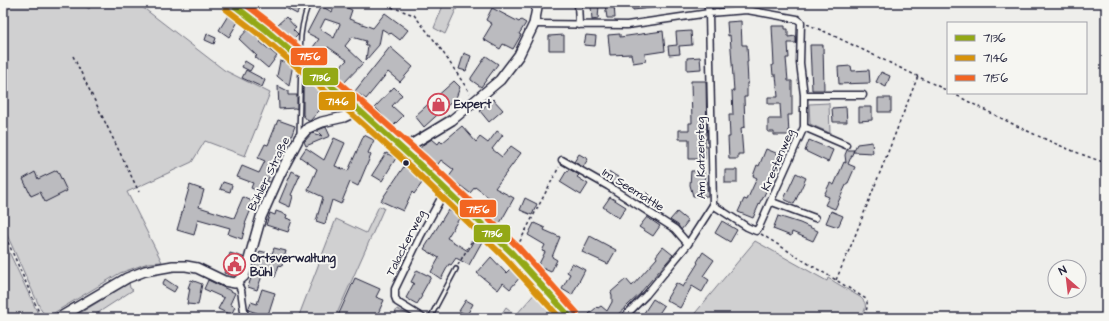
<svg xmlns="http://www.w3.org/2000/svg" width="1109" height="321" font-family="'Architects Daughter',sans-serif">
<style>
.green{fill:#d0d0d1;stroke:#797986}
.building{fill:#bbbbbf;stroke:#22223b;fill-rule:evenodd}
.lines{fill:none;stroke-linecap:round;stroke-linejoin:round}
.lane-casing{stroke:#22223b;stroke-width:6}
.street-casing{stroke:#22223b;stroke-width:9}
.secondary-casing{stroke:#22223b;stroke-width:12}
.primary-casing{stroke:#22223b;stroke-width:13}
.path{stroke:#22223b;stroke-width:1.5;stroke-dasharray:3 3;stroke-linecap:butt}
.lane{stroke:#f6f6f2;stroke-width:3}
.street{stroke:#f6f6f2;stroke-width:6}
.secondary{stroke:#f6f6f2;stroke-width:9}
.primary{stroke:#f6f6f2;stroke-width:10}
.bus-1-casing{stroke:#f6f6f2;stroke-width:9}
.bus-2-casing{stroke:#f6f6f2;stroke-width:9}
.bus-3-casing{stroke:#f6f6f2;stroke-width:9}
.bus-1{stroke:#93a815;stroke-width:6}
.bus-2{stroke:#d79209;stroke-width:6}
.bus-3{stroke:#f26522;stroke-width:6}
.bus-dot{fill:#22223b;stroke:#f6f6f2;stroke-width:1.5}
.labels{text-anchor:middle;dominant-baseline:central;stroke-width:4;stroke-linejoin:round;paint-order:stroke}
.poi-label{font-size:12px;font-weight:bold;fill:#22223b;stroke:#f6f6f2;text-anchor:start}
.street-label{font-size:12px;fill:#22223b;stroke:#f6f6f2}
.line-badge{stroke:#f6f6f2;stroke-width:1.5}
.badge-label{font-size:11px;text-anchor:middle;font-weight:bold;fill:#fff}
</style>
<rect width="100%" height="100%" fill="#eeeeeb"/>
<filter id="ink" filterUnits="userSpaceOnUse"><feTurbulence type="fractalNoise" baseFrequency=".025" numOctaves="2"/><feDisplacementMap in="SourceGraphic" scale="8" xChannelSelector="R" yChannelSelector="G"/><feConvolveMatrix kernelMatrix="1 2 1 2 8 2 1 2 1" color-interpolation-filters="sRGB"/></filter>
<g filter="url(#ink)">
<!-- green -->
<path class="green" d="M3,3H80L89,9L94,3H137L224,70L270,93L245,156L205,141L192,162L127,192L162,262L148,263L120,273L52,314L46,316L41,310L3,226Z
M444,3H459L445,34L434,28Z
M829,103L830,133L810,124L809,104Z
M379,206L384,208L335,318H298L336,219L366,233Z
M3,239L40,318H3Z
M755,241L827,281L828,278L860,297C869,305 865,309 861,318H691Z
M129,283L130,288L133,290L90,318H72Z
M537,291L549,301L561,318H499L506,307L516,315Z
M397,309L415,318H393Z"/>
<!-- building -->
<path class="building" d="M276,3H302L297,14Z
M336,3L352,10L349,19L373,28L385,13L408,30L400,40L391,33L390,34L382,29L379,45L366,60L368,45H365L366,41L352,37L345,46L363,63L342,85L332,76L347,60L328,47L318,61L308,54L319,39L307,33L321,6L332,12ZM325,19L340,24L334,38L320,29Z
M632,3H659V7L633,10Z
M614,4L615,18H607L605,5Z
M599,5L598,19L592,20L591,6Z
M492,8L519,22L521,20L526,23L519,34L521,35L513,49L503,44L500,49L483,39L492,24L486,20Z
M229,14L239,20L229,37L219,30Z
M286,17L296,28L293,30L298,35L292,41L277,25Z
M741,21L742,45H747L748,62H747L748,83H747V97H744L745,127L741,128L743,154H738V159H729L728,137H730L729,115H733L732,91H734L730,35L728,36L727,22Z
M772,26H785V29H788V37L796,36V43H788L789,58H786L788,81H792V115H788L789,135H774V132H768V119H781L780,104H768V97H778L776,75H773L772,65H774Z
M249,28L262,40L260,42L277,56L268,68L255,57L257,56L239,39Z
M663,31L665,51L645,54L646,61L633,63L631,54L610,55L608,35L620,34V37Z
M691,31L692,45L679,46L680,54L669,55L668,46L677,45L676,32Z
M207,34L216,38L214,44L205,40Z
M564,35V50H549V36Z
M586,35L596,36L595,46L584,45Z
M810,45H823L824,90H812Z
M390,47L413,67L400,82L388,72L366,99L355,91Z
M464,53L471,56L466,71L459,69Z
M486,56L498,64L481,87L471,80V78Z
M700,57L701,69L687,70V58Z
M245,61L253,66L250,71L242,67Z
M280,61L293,64L289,86L277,76Z
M851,66L852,71L869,70L870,83L839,84L838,67Z
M246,70L265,80L262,87L242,78Z
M881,72L890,76L886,87L876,82Z
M310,76L332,96L310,121H308L303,115V83Z
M454,81L460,87L456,98L424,127L415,116Z
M691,81H706L707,139H705V159H689V139H679V130H689V123H692Z
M278,86L288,91V95H297V109L295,108L279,109Z
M394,87L402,95L392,106L403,116L390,129L384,122L387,119L375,107Z
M878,98H891V112H878Z
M493,99L503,110L489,122L480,111Z
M846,107L847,122H833L832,108Z
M859,107H872V120L859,121Z
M278,120L295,126L289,143L288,142L267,181L270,182L264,194L251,188L253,183L237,177L242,166L259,173L265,161L258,158L265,144L268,145Z
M462,126L476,142L480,137L488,143L497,131L503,135L492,149L502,157L511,146L521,153L495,188L514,198L500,223L488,217L496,203L475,187L470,193L457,183L455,184L448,178L454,170L441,160L436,167L417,152L424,144L432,139L438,144L440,141L442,143Z
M326,127L330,136L306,146L304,142L312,133L322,136L318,132V130Z
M364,135L374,140L368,153L371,155L358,186L350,182L341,204L332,200L325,224L316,221L323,197L308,190L317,169L300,157L306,148L324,160L334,138L345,143L335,166L348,171Z
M809,140L833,150L828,162L805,151Z
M872,142L873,153L853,152L857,144Z
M766,149L781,155L776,165L775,164L765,188L767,189L762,200H761L753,218L738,212L744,199L747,200L757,178L753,176L757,165L759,166Z
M847,150H854L848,164L855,167L848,183H847L835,209L825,205L829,197L824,195L830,183L834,185L844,162L846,163L845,155Z
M386,153L396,158L382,181L372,175Z
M579,154L588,159L583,167L574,162Z
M405,165L425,179L414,194L412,192L403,211L381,201L384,196Z
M569,169L579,175L577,177L588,184L581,195L560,182L566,172H567Z
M57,170L67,191L45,202L40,192L31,196L23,179L35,172L38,179Z
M725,170H737V183H725Z
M292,171L300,175L291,195L293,196L290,207L279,202Z
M691,171H704L705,181H707L708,196H693L690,185Z
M610,172L621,179L617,186L605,179Z
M796,173L806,178L794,204L784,199Z
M223,182L232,185L230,192L220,189Z
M190,185L204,190L199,207L234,218L243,197L254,202L245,224H246L242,239L228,234L230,228L198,219L194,235L177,230Z
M646,192L655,198L650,207L640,201Z
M610,197L626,207L619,218L603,207Z
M525,198L537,204L532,215L520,210Z
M448,210L460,217L447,238L468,251L477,234L484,238L469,265L456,258L451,265L449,264L441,279L431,272L439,258L424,249Z
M276,211L287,215L286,218L292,220L288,232L266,225L270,213L275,215Z
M831,211L843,216L838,227L826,223Z
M677,212L688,221L681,230L678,225L670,220Z
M778,216L800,223L818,231L813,241L792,232L791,236L773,229Z
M647,217L660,226L653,236L639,227Z
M722,221L737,230L730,242L715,233Z
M534,223L545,228L544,230L560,237L552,257L557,260L551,272L538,266L545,252L542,251L545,245L528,235Z
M590,236L616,250L608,264L582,252Z
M663,247L673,255L641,292V293L614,318H593L589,314L597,307L598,308L601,306L607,311L612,302V295L611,292L626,279L632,286L657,258L656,256Z
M274,248L286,251L282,266L279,265L275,277L263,273L257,290L248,287L260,251L272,254Z
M703,252L714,260L703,276L709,280L702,292L692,286L680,308L666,300L676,283L683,287L698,263L697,262Z
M230,253L243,257L239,273L235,276L224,273Z
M491,257L506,273L512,267L521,276L510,289L503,283L498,290L477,273Z
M572,263L585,270L572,295L562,289L570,274L567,272Z
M417,270L431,277L421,295L422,296L417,304L406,298L414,283L411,282Z
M355,278L380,289L376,297L384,300L376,318H337Z
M165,279L177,287L174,292L162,285Z
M191,280L202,284L198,305L187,304L190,288H188Z
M208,280L235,293L230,304L235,307L231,315L218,309L224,298L204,289Z
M262,289L275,293L267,318H256L257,313L248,310L251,302L257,304Z
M653,299L664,306L656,318H646L642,316Z
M466,300L473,304L467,315L459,311Z"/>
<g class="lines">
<defs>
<path id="lane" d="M301,57C299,38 302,21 309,3
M299,135L301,62
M430,318L456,269"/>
<path id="street" d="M578,3L579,25
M534,24L627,25L709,13L747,10L797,19L801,22L800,63L804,95V127L759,227L756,231L747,227L713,205
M804,95H863
M804,127L846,145
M562,160L608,186L675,229L688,244
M772,202L815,218
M237,282L241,290L245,318
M423,318L397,302L395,297V289L421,235L446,189
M623,318L646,295L688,244L713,205L709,13L707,3"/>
<path id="secondary" d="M401,148L414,143L452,120L500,80L519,55L534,24L538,3
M59,318L127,278L145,271L173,266H186L197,268L224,281L235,283L237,282L244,276L248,263L261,217L280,174L299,138L308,128L322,122L344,117L359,110"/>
<path id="primary" d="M231,3L265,29L359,110L418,163L512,253L571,318"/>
</defs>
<!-- lane casing -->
<use href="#lane" class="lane-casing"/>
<!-- street casing -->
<use href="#street" class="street-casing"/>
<!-- secondary casing -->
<use href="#secondary" class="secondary-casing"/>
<!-- primary casing -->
<use href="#primary" class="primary-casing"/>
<!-- path -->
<path class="path" d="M380,3L414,15L438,45L470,93
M807,24L830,34L948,91
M73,56L139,192
M952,93C1002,119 1052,145 1106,163
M3,231L38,310L43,318
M761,234L809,264L836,280L866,299C869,306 866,311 863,318
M517,247L559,167
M458,265L477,232
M836,280L853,241L918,76"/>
<!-- lane -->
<use href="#lane" class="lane"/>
<!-- street -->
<use href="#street" class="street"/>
<!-- secondary -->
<use href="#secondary" class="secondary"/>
<!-- primary -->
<use href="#primary" class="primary"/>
<defs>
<path id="bus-1" d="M231,3L265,29L359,110L418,163L512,253L571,318"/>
<path id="bus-2" d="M226,9L260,35L354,116L413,169L506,259L560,318"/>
<path id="bus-3" d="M244,3L270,23L364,104L424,157L518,247L577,313"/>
</defs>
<!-- bus-1 casing -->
<use href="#bus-1" class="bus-1-casing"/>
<!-- bus-2 casing -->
<use href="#bus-2" class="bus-2-casing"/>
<!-- bus-3 casing -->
<use href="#bus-3" class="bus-3-casing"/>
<!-- bus-1 -->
<use href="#bus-1" class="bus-1"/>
<!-- bus-2 -->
<use href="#bus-2" class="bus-2"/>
<!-- bus-3 -->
<use href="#bus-3" class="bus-3"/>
</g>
</g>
<!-- icons -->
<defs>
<symbol id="shop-ring" viewBox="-11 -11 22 22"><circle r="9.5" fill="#f6f6f2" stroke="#d1495b" stroke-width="1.5"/><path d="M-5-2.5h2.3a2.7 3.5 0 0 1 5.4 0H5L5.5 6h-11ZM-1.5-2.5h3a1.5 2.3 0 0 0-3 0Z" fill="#d1495b"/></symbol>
<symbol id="civic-ring" viewBox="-11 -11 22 22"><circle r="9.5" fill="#f6f6f2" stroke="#d1495b" stroke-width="1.5"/><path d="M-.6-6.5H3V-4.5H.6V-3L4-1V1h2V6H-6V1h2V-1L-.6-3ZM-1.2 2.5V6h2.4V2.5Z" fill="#d1495b"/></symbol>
</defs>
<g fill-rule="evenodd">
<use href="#shop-ring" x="426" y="92" width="25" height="25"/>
<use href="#civic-ring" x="222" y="252" width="25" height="25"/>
</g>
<!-- markers -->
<circle class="bus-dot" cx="406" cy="163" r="3.5"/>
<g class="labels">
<!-- poi labels -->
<g class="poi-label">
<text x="454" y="104">Expert</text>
<text x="250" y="258">Ortsverwaltung<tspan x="250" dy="14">Bühl</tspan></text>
</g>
<!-- street labels -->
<g class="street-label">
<text transform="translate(701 158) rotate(-91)">Am Katzensteg</text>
<text transform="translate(778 160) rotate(-67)">Krestenweg</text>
<text transform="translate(269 174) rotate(-64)">Bühler Straße</text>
<text transform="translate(633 190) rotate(32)">Im Seemättle</text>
<text transform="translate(406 243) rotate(-63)">Talackerweg</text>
</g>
</g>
<g class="line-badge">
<rect x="290" y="47" width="38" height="19" rx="4" fill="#f26522"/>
<rect x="302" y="67" width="37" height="19" rx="4" fill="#93a815"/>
<rect x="318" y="91" width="38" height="20" rx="4" fill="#d79209"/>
<rect x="459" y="199" width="38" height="19" rx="4" fill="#f26522"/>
<rect x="473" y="224" width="38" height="19" rx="4" fill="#93a815"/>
</g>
<g class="badge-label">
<text x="309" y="60">7156</text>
<text x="320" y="81">7136</text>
<text x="337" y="105">7146</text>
<text x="478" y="213">7156</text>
<text x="492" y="237">7136</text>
</g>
<!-- margin -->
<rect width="1109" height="321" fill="none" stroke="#f6f6f2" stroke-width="16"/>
<rect x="8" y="8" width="1093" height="305" fill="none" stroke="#22223b" stroke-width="1.5" filter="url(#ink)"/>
<!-- legend -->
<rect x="947" y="22" width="140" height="72" fill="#f6f6f2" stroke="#a1a1a9"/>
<rect x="955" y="35" width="20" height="6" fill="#93a815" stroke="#a1a1a9"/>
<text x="983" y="42" font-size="12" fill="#22223b">7136</text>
<rect x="955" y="55" width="20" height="6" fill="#d79209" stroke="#a1a1a9"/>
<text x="983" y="62" font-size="12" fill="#22223b">7146</text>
<rect x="955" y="75" width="20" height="6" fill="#f26522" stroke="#a1a1a9"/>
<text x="983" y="82" font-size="12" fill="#22223b">7156</text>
<!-- north arrow -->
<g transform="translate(1067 279) rotate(332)"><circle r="19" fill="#f6f6f2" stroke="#a1a1a9"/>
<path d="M0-3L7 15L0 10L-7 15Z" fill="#d1495b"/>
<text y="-6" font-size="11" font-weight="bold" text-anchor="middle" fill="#22223b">N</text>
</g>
</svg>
